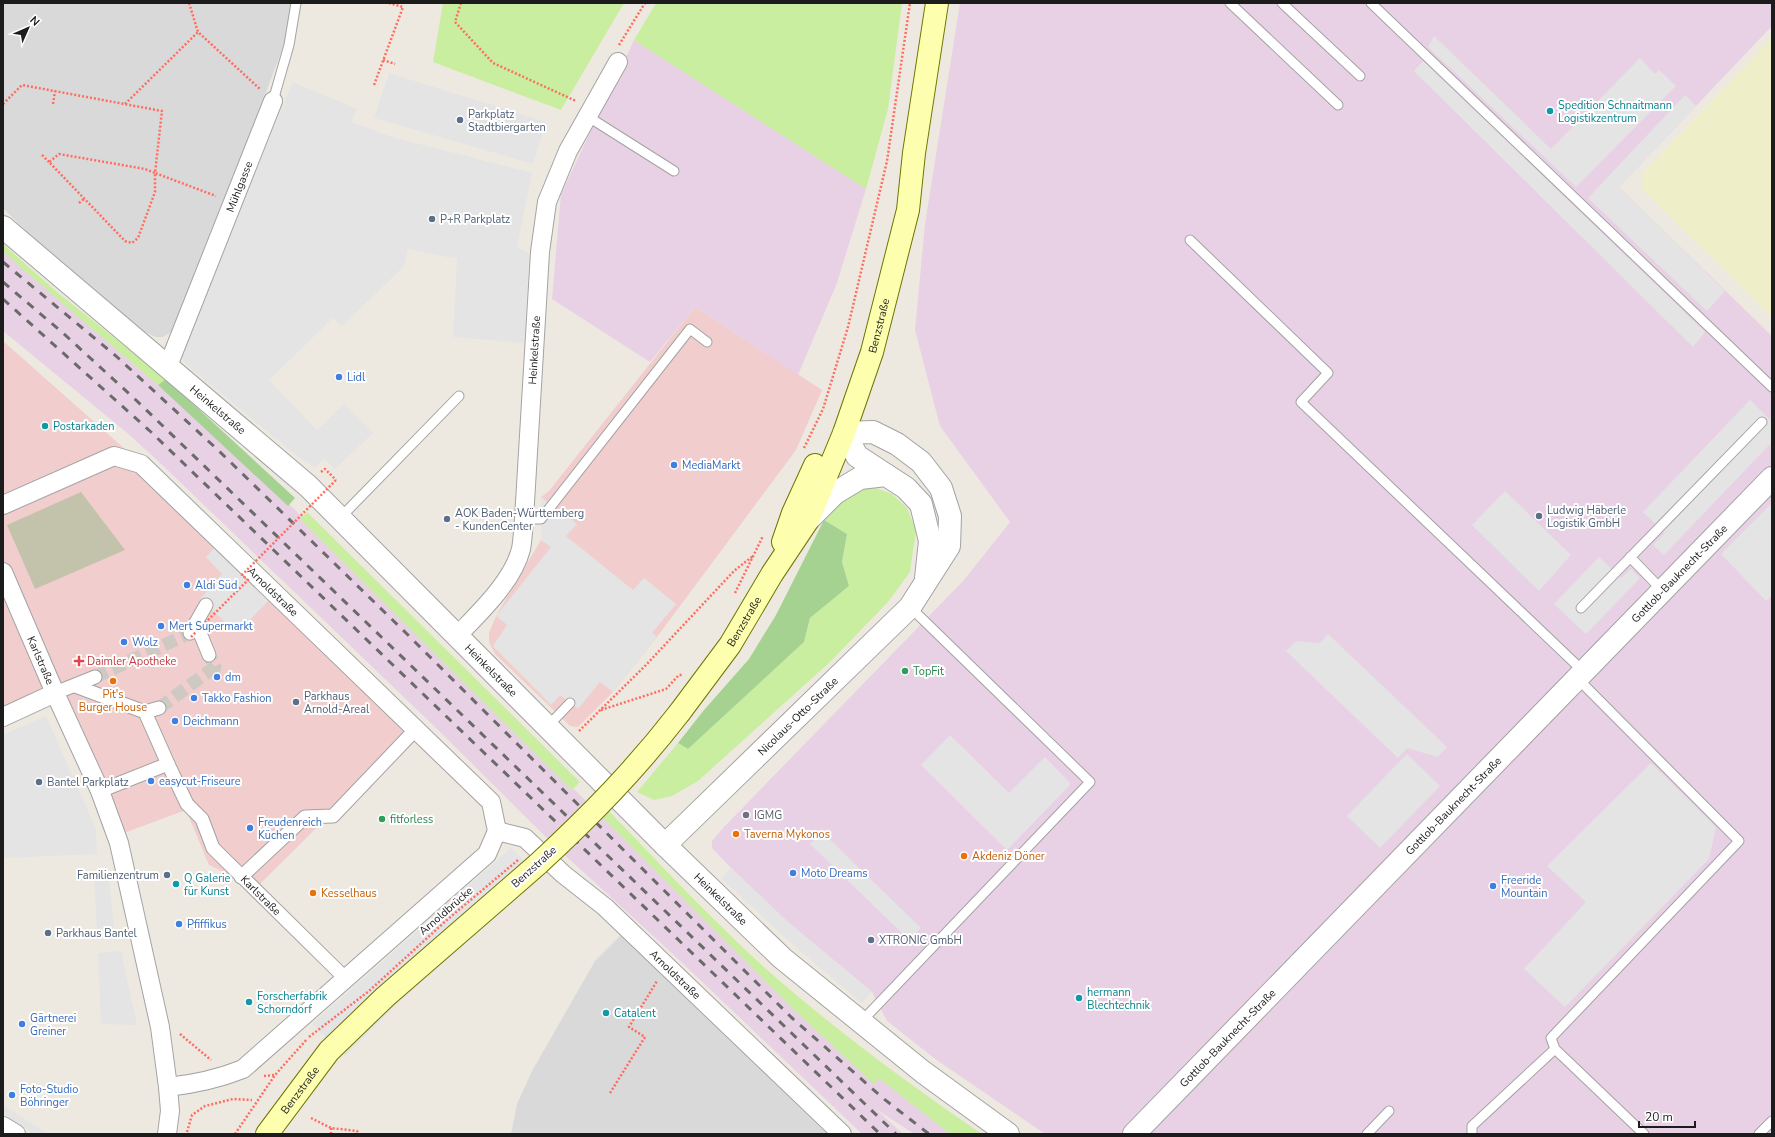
<svg xmlns="http://www.w3.org/2000/svg" width="1775" height="1137" font-family="'Nunito Sans',sans-serif">
<style>
.residential{fill:#dad9d9}
.commercial{fill:#f1cdcd}
.industrial{fill:#e8d1e5}
.construction{fill:#c3c3ab}
.farmland{fill:#eeefc9}
.grass{fill:#c9eea0}
.forest{fill:#a6d291}
.parking{fill:#e4e4e4}
.lines{fill:none;stroke-linecap:round;stroke-linejoin:round}
.pedestrian-tunnel{stroke:#cecac3;stroke-width:13;stroke-dasharray:13 6;stroke-linecap:butt}
.service-casing{stroke:#a3a3a3;stroke-width:11}
.pedestrian-casing{stroke:#a3a3a3;stroke-width:15}
.minor-casing{stroke:#a3a3a3;stroke-width:20}
.tertiary-casing{stroke:#a3a3a3;stroke-width:24}
.secondary-casing{stroke:#6d7500;stroke-width:24}
.path{stroke:#ff6c60;stroke-width:2.5;stroke-dasharray:2 2;stroke-linecap:butt}
.service{stroke:#fff;stroke-width:9}
.pedestrian{stroke:#fff;stroke-width:13}
.minor{stroke:#fff;stroke-width:18}
.tertiary{stroke:#fff;stroke-width:22}
.secondary{stroke:#fdffae;stroke-width:22}
.rail{stroke:#6a6a6a;stroke-width:3;stroke-dasharray:8 8;stroke-linecap:butt}
.secondary-bridge-casing{stroke:#6d7500;stroke-width:24;stroke-linecap:butt}
.path-bridge{stroke:#ff6c60;stroke-width:2.5;stroke-dasharray:2 2;stroke-linecap:butt}
.secondary-bridge{stroke:#fdffae;stroke-width:22}
.culture-dot{fill:#0f9aa8;stroke:#fff;stroke-width:1.5}
.service-dot{fill:#5c6f8a;stroke:#fff;stroke-width:1.5}
.shop-dot{fill:#3f7fe0;stroke:#fff;stroke-width:1.5}
.health-dot{fill:#e0444e;stroke:#fff;stroke-width:1.5}
.leisure-dot{fill:#2e9e5b;stroke:#fff;stroke-width:1.5}
.food-dot{fill:#e8710a;stroke:#fff;stroke-width:1.5}
.worship-dot{fill:#6b7280;stroke:#fff;stroke-width:1.5}
.labels{text-anchor:middle;dominant-baseline:central;stroke-width:4;stroke-linejoin:round;paint-order:stroke}
.culture-label{font-size:11px;fill:#0d838f;stroke:#fff;text-anchor:start}
.service-label{font-size:11px;fill:#4e5e75;stroke:#fff;text-anchor:start}
.street-label{font-size:11px;fill:#1c1c1c;stroke:#fff}
.shop-label{font-size:11px;fill:#366cbe;stroke:#fff;text-anchor:start}
.health-label{font-size:11px;fill:#be3a42;stroke:#fff;text-anchor:start}
.leisure-label{font-size:11px;fill:#27864d;stroke:#fff;text-anchor:start}
.food-label{font-size:11px;fill:#c56008;stroke:#fff;text-anchor:start}
.worship-label{font-size:11px;fill:#5b616d;stroke:#fff;text-anchor:start}
</style>
<rect width="100%" height="100%" fill="#eee9e0"/>
<!-- residential -->
<path class="residential" d="M3,3H294L288,34L260,108L174,328L171,332L163,337H156L145,332L35,240L3,208Z
M621,935L725,1036L827,1134H511L517,1104L532,1071L595,961Z"/>
<!-- commercial -->
<path class="commercial" d="M695,307L822,390L796,450L657,637L613,692L578,727L570,726L495,654L489,642V633L496,616L541,540V497L549,491Z
M3,341L249,559L422,723L256,888L209,865L186,810L124,833L57,690L3,714Z"/>
<!-- industrial -->
<path class="industrial" d="M960,3H1772V26L1619,187L1772,336V1134H1045L938,1061L887,1021L872,992L789,923L731,868L712,848V841L723,828L964,580L1010,522L940,426L915,330L925,224Z
M634,40L866,189L837,283L798,375L695,307L650,362L552,299L561,194Z
M3,251L237,453L478,689L574,789L740,955L879,1078L950,1134H914L876,1109L903,1134H862L675,956L555,846L435,727L158,461L126,432L3,331Z"/>
<!-- construction -->
<path class="construction" d="M81,492L125,550L35,589L7,525Z"/>
<!-- farmland -->
<path class="farmland" d="M1772,38V317L1643,190L1642,174Z"/>
<!-- grass -->
<path class="grass" d="M443,3H624L561,110L433,62Z
M656,3H902L888,109L866,189L634,40Z
M3,244L57,292L166,379L158,385L19,266L3,251Z
M876,488L892,494L907,508L916,530L910,572L888,602L830,662L698,781L672,796L654,800L637,792L678,743L688,749L804,642L810,618L849,586L842,562L847,534L824,520C841,498 846,489 876,488Z
M307,512L580,782L572,790L300,519Z
M609,811C660,864 710,918 765,968C833,1028 907,1083 982,1134H950L879,1078L874,1084L791,1007L602,817Z"/>
<!-- forest -->
<path class="forest" d="M166,379L295,498L288,506L158,385Z
M824,520L847,534L842,562L849,586L810,618L804,642L688,749L678,743L704,710L749,659L776,615Z"/>
<!-- parking -->
<path class="parking" d="M1434,36L1551,149L1640,58L1655,74L1659,70L1676,86L1576,187L1428,47Z
M1423,61L1705,332L1693,347L1414,71Z
M389,73L546,122L533,164L374,118Z
M293,82L357,109L351,122L392,137L532,173L517,247L529,254L524,343L453,337L457,259L408,249L404,266L342,326L333,318L269,380L317,430L344,404L373,433L335,469L324,459L315,467L298,457L187,365L182,358L183,343Z
M1685,95L1696,106L1619,187L1725,291L1707,311L1588,198Z
M1750,400L1772,422V442L1664,555L1653,545L1665,533L1643,512Z
M1505,491L1571,555L1539,591L1472,525Z
M541,497L577,524L566,536L633,590L644,578L676,604L652,633L657,637L613,692L600,682L578,709L560,695L551,705L493,646L507,625L496,616L551,547L541,540Z
M1772,503V595L1766,601L1721,554Z
M216,546L270,599L237,633L200,599L222,574L206,557Z
M1599,557L1621,578L1631,569L1640,578L1586,634L1554,604Z
M1328,634L1447,747L1438,757L1407,748L1398,758L1286,651L1296,641L1320,643Z
M46,716L96,829L97,854L3,858V735Z
M950,735L1009,793L1045,757L1071,784L1007,850L921,765Z
M1407,754L1440,786L1380,848L1347,816Z
M1651,763L1716,827L1709,859L1565,1007L1524,969L1586,902L1547,866Z
M822,832L921,928L909,940L810,844Z
M511,848L541,877L400,1001L345,1056L312,1024Z
M731,868L789,923L872,992L862,1003L793,945L721,878Z
M108,872L114,927L97,929L94,874Z
M121,951L137,1025L101,1024L98,953Z
M3,1105L48,1134H33L3,1114Z"/>
<g class="lines">
<!-- pedestrian-tunnel -->
<path class="pedestrian-tunnel" d="M95,677L190,633
M159,708L215,667L209,655"/>
<defs>
<path id="service" d="M1230,3L1338,105
M1282,3L1360,76
M1371,3L1772,387
M273,101L289,45L296,3
M587,116L674,171
M1190,240L1328,373L1301,402L1583,671
M341,517L459,396
M524,519H541L690,329L707,342
M1630,557L1662,590
M1581,608L1762,422
M548,726L570,703
M861,1022L1090,782L910,607
M1555,1049L1644,1134
M1367,1134L1389,1111
M1472,1134V1126L1555,1049L1551,1038L1739,841L1577,678
M1759,1134L1772,1121"/>
<g id="pedestrian">
<path d="M196,623L209,655"/>
<path d="M190,633L206,605"/>
<path d="M75,686L145,712L168,764"/>
<path d="M55,693L95,677"/>
<path d="M145,712L159,708"/>
<path id="s1" d="M100,791L168,764L187,804L202,819L213,848L345,978"/>
<path d="M241,877L305,817L333,816L416,729"/>
</g>
<g id="minor">
<path id="s2" d="M168,366L273,101"/>
<path id="s3" d="M3,505L114,456L141,464L491,802L497,831L487,854L243,1069C218,1079 195,1084 168,1087"/>
<path id="s4" d="M3,572L55,693L100,791L119,843L160,1027L168,1087L170,1111L167,1134"/>
<path id="s5" d="M458,635C480,612 513,581 521,549C523,539 523,528 524,519L540,252L547,202L568,151L618,62"/>
<path d="M3,717L55,693"/>
<path id="s6" d="M497,831L525,838L563,874L605,907L842,1134"/>
<path d="M3,1126L16,1134"/>
</g>
<g id="tertiary">
<path id="s7" d="M3,227L308,486L665,845L782,958L923,1072L1008,1134"/>
<path d="M808,520L835,493L860,478L886,475L906,488L921,504L930,541L926,578"/>
<path id="s8" d="M665,845L910,607L949,546L950,516L941,488L921,462L897,444L873,432L844,433L857,456L886,475"/>
<path id="s9" d="M1134,1134L1772,478"/>
</g>
<g id="secondary">
<path d="M783,542L793,513L815,465"/>
<path id="s10" d="M680,712L730,645L772,574L808,520L844,433L872,352L908,210L914,153L937,3"/>
<path id="s11" d="M267,1134L329,1051L385,997L538,864"/>
</g>
</defs>
<!-- service casing -->
<use href="#service" class="service-casing"/>
<!-- pedestrian casing -->
<use href="#pedestrian" class="pedestrian-casing"/>
<!-- minor casing -->
<use href="#minor" class="minor-casing"/>
<!-- tertiary casing -->
<use href="#tertiary" class="tertiary-casing"/>
<!-- secondary casing -->
<use href="#secondary" class="secondary-casing"/>
<!-- path -->
<path class="path" d="M189,3L198,32L261,90
M461,3L455,22L493,63L576,101
M619,45L645,3
M383,60L395,64
M374,85L403,7L389,3
M3,104L22,85L162,111L155,173L145,169L59,154L49,162L125,241L132,243L138,238L155,192V173L216,196
M53,104L55,91
M125,104L198,32
M42,155L49,162
M79,203L84,199
M804,448L823,409L848,327L887,161L910,3
M321,472L325,469L336,480
M735,593L763,536
M601,710L666,689L679,675H682
M579,731L645,666L734,571L753,556
M180,1034L211,1060
M264,1076L275,1075
M610,1093L645,1037L629,1027L657,981
M311,1118L331,1128L357,1131L359,1134
M331,1128V1134
M187,1132L192,1115L205,1106L233,1099L252,1100
M235,1134L275,1075L307,1039"/>
<!-- service -->
<use href="#service" class="service"/>
<!-- pedestrian -->
<use href="#pedestrian" class="pedestrian"/>
<!-- minor -->
<use href="#minor" class="minor"/>
<!-- tertiary -->
<use href="#tertiary" class="tertiary"/>
<!-- secondary -->
<use href="#secondary" class="secondary"/>
<!-- rail -->
<path class="rail" d="M3,262L116,356L219,451L408,635L791,1017L884,1099L929,1134
M3,282L63,333L137,401L896,1134
M3,299L151,432L880,1134"/>
<defs>
<path id="secondary-bridge" d="M538,864C591,815 636,769 680,712"/>
</defs>
<!-- secondary-bridge casing -->
<use href="#secondary-bridge" class="secondary-bridge-casing"/>
<!-- path-bridge -->
<path class="path-bridge" d="M191,637L248,580L242,575L336,480
M309,1037L369,991L448,919L518,860"/>
<!-- secondary-bridge -->
<use href="#secondary-bridge" class="secondary-bridge"/>
</g>
<!-- markers -->
<g class="culture-dot">
<circle cx="1550" cy="111" r="4"/>
<circle cx="45" cy="426" r="4"/>
<circle cx="176" cy="884" r="4"/>
<circle cx="1079" cy="998" r="4"/>
<circle cx="249" cy="1002" r="4"/>
<circle cx="606" cy="1013" r="4"/>
</g>
<g class="service-dot">
<circle cx="460" cy="120" r="4"/>
<circle cx="432" cy="219" r="4"/>
<circle cx="1539" cy="516" r="4"/>
<circle cx="447" cy="519" r="4"/>
<circle cx="296" cy="702" r="4"/>
<circle cx="39" cy="782" r="4"/>
<circle cx="167" cy="875" r="4"/>
<circle cx="48" cy="933" r="4"/>
<circle cx="871" cy="940" r="4"/>
</g>
<g class="shop-dot">
<circle cx="339" cy="377" r="4"/>
<circle cx="674" cy="465" r="4"/>
<circle cx="187" cy="585" r="4"/>
<circle cx="161" cy="626" r="4"/>
<circle cx="124" cy="642" r="4"/>
<circle cx="217" cy="677" r="4"/>
<circle cx="194" cy="698" r="4"/>
<circle cx="175" cy="721" r="4"/>
<circle cx="151" cy="781" r="4"/>
<circle cx="250" cy="828" r="4"/>
<circle cx="793" cy="873" r="4"/>
<circle cx="1493" cy="886" r="4"/>
<circle cx="179" cy="924" r="4"/>
<circle cx="22" cy="1024" r="4"/>
<circle cx="12" cy="1095" r="4"/>
</g>
<path class="health-dot" d="M77 655h4v4h4v4h-4v4h-4v-4h-4v-4h4z"/>
<g class="leisure-dot">
<circle cx="905" cy="671" r="4"/>
<circle cx="382" cy="819" r="4"/>
</g>
<g class="food-dot">
<circle cx="113" cy="681" r="4"/>
<circle cx="736" cy="834" r="4"/>
<circle cx="964" cy="856" r="4"/>
<circle cx="313" cy="893" r="4"/>
</g>
<circle class="worship-dot" cx="746" cy="815" r="4"/>
<g class="labels">
<!-- culture labels -->
<g class="culture-label">
<text x="1558" y="105">Spedition Schnaitmann<tspan x="1558" dy="13">Logistikzentrum</tspan></text>
<text x="53" y="426">Postarkaden</text>
<text x="184" y="878">Q Galerie<tspan x="184" dy="13">für Kunst</tspan></text>
<text x="1087" y="992">hermann<tspan x="1087" dy="13">Blechtechnik</tspan></text>
<text x="257" y="996">Forscherfabrik<tspan x="257" dy="13">Schorndorf</tspan></text>
<text x="614" y="1013">Catalent</text>
</g>
<!-- service labels -->
<g class="service-label">
<text x="468" y="114">Parkplatz<tspan x="468" dy="13">Stadtbiergarten</tspan></text>
<text x="440" y="219">P+R Parkplatz</text>
<text x="1547" y="510">Ludwig Häberle<tspan x="1547" dy="13">Logistik GmbH</tspan></text>
<text x="455" y="513">AOK Baden-Württemberg<tspan x="455" dy="13">- KundenCenter</tspan></text>
<text x="304" y="696">Parkhaus<tspan x="304" dy="13">Arnold-Areal</tspan></text>
<text x="47" y="782">Bantel Parkplatz</text>
<text x="159" y="875" text-anchor="end">Familienzentrum</text>
<text x="56" y="933">Parkhaus Bantel</text>
<text x="879" y="940">XTRONIC GmbH</text>
</g>
<!-- street labels -->
<g class="street-label">
<text stroke="none"><textPath href="#s2" startOffset="193">Mühlgasse</textPath></text>
<text stroke="none"><textPath href="#s10" startOffset="438">Benzstraße</textPath></text>
<text stroke="none"><textPath href="#s5" startOffset="307">Heinkelstraße</textPath></text>
<text stroke="none"><textPath href="#s7" startOffset="282">Heinkelstraße</textPath></text>
<text stroke="none"><textPath href="#s9" startOffset="782">Gottlob-Bauknecht-Straße</textPath></text>
<text stroke="none"><textPath href="#s3" startOffset="333">Arnoldstraße</textPath></text>
<text stroke="none"><textPath href="#s10" startOffset="111">Benzstraße</textPath></text>
<text stroke="none"><textPath href="#s4" startOffset="96">Karlstraße</textPath></text>
<text stroke="none"><textPath href="#s7" startOffset="660">Heinkelstraße</textPath></text>
<text stroke="none"><textPath href="#s8" startOffset="185">Nicolaus-Otto-Straße</textPath></text>
<text stroke="none"><textPath href="#s9" startOffset="458">Gottlob-Bauknecht-Straße</textPath></text>
<text transform="translate(534 867) rotate(-42)">Benzstraße</text>
<text stroke="none"><textPath href="#s1" startOffset="237">Karlstraße</textPath></text>
<text stroke="none"><textPath href="#s7" startOffset="984">Heinkelstraße</textPath></text>
<text transform="translate(446 911) rotate(-41)">Arnoldbrücke</text>
<text stroke="none"><textPath href="#s6" startOffset="232">Arnoldstraße</textPath></text>
<text stroke="none"><textPath href="#s9" startOffset="134">Gottlob-Bauknecht-Straße</textPath></text>
<text stroke="none"><textPath href="#s11" startOffset="55">Benzstraße</textPath></text>
</g>
<!-- shop labels -->
<g class="shop-label">
<text x="347" y="377">Lidl</text>
<text x="682" y="465">MediaMarkt</text>
<text x="195" y="585">Aldi Süd</text>
<text x="169" y="626">Mert Supermarkt</text>
<text x="132" y="642">Wolz</text>
<text x="225" y="677">dm</text>
<text x="202" y="698">Takko Fashion</text>
<text x="183" y="721">Deichmann</text>
<text x="159" y="781">easycut-Friseure</text>
<text x="258" y="822">Freudenreich<tspan x="258" dy="13">Küchen</tspan></text>
<text x="801" y="873">Moto Dreams</text>
<text x="1501" y="880">Freeride<tspan x="1501" dy="13">Mountain</tspan></text>
<text x="187" y="924">Pfiffikus</text>
<text x="30" y="1018">Gärtnerei<tspan x="30" dy="13">Greiner</tspan></text>
<text x="20" y="1089">Foto-Studio<tspan x="20" dy="13">Böhringer</tspan></text>
</g>
<!-- health labels -->
<g class="health-label">
<text x="87" y="661">Daimler Apotheke</text>
</g>
<!-- leisure labels -->
<g class="leisure-label">
<text x="913" y="671">TopFit</text>
<text x="390" y="819">fitforless</text>
</g>
<!-- food labels -->
<g class="food-label">
<text x="113" y="694" text-anchor="middle">Pit's<tspan x="113" dy="13">Burger House</tspan></text>
<text x="744" y="834">Taverna Mykonos</text>
<text x="972" y="856">Akdeniz Döner</text>
<text x="321" y="893">Kesselhaus</text>
</g>
<!-- worship labels -->
<g class="worship-label">
<text x="754" y="815">IGMG</text>
</g>
</g>
<!-- border -->
<rect width="1775" height="1137" fill="none" stroke="#1c1c1c" stroke-width="8"/>
<!-- north arrow -->
<g transform="translate(28 28) rotate(45)" stroke="#ffffff" stroke-width="3" paint-order="stroke">
<path d="M0-3L7 15L0 10L-7 15Z" fill="#1c1c1c"/>
<text y="-6" font-size="11" font-weight="bold" text-anchor="middle" fill="#1c1c1c">N</text>
</g>
<!-- scale -->
<path d="M1639 1121v6h56v-6" fill="none" stroke="#1c1c1c" stroke-width="2"/>
<text x="1645" y="1121" font-size="12" fill="#1c1c1c" stroke="#ffffff" stroke-width="3" paint-order="stroke">20 m</text>
</svg>
